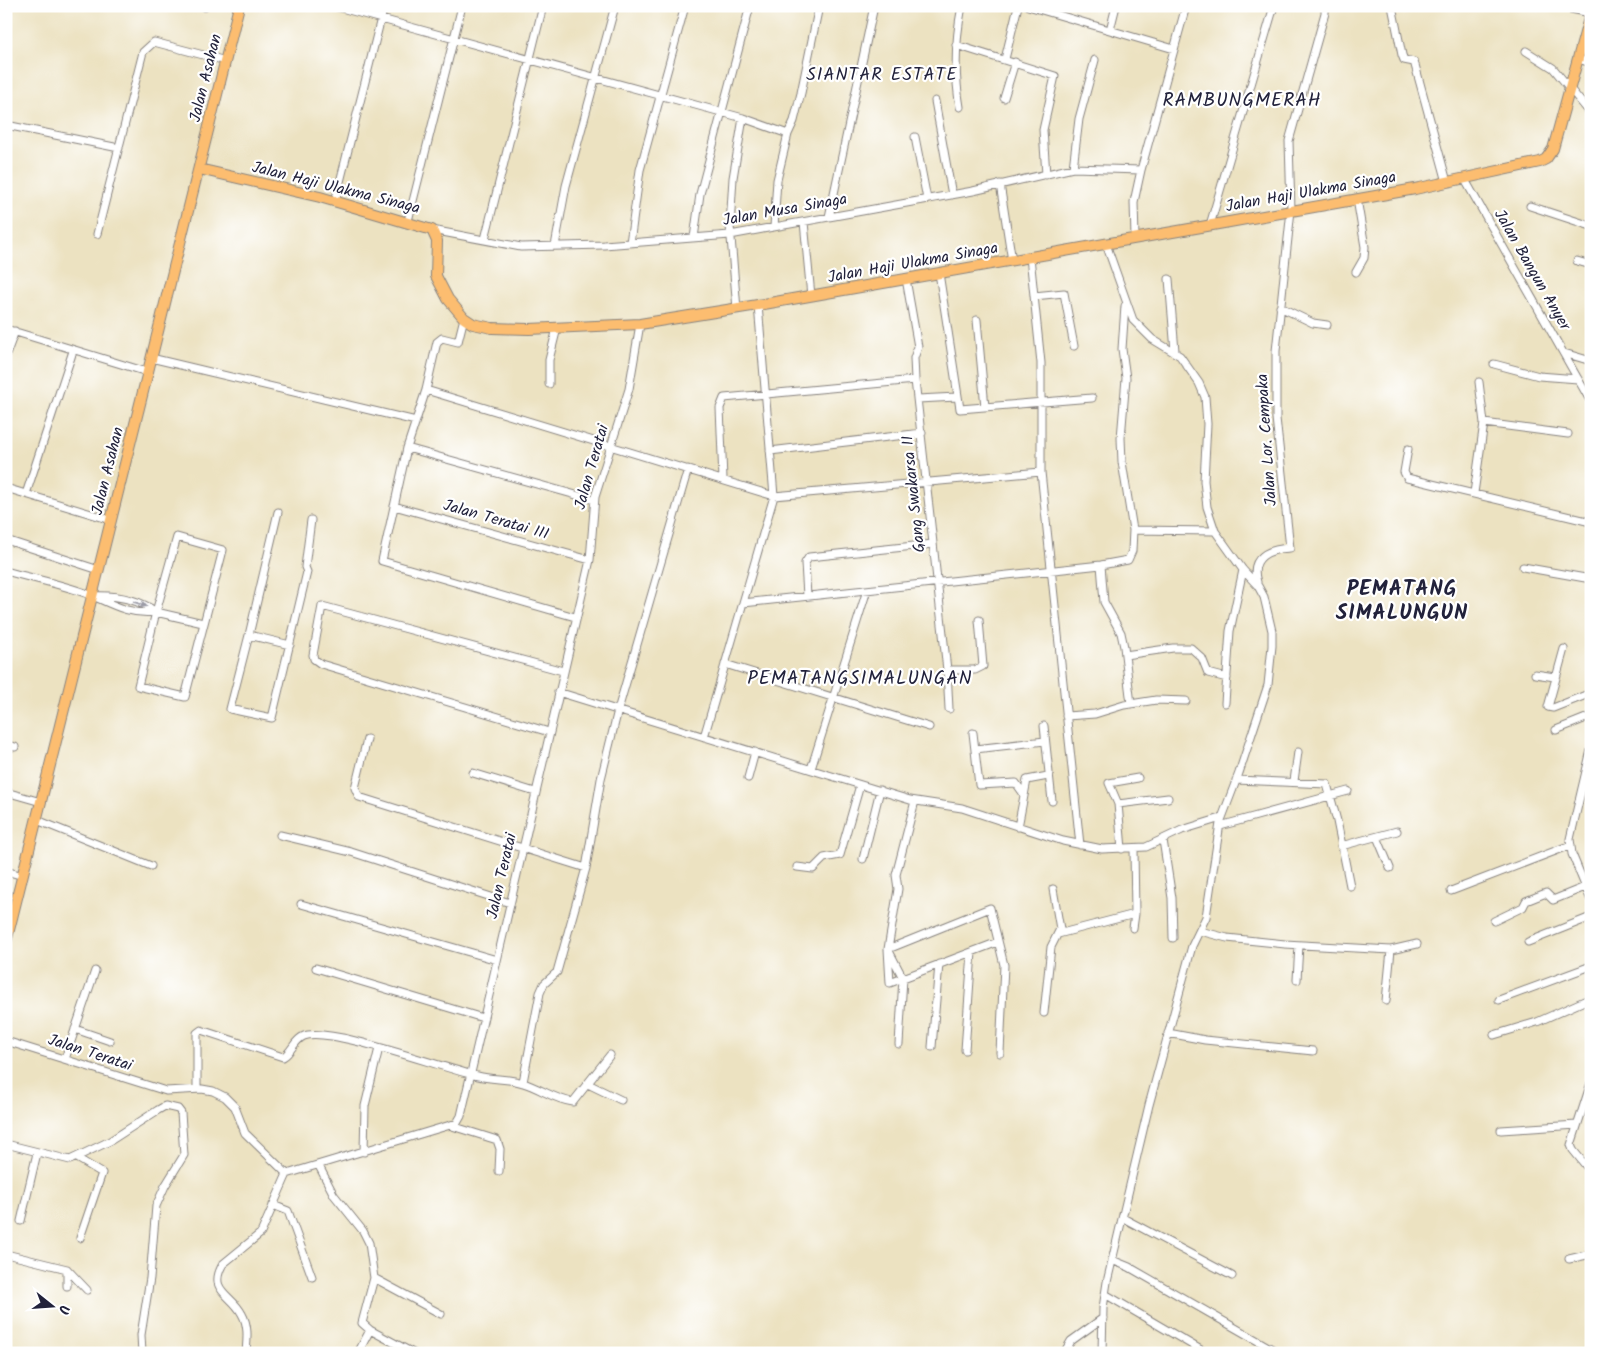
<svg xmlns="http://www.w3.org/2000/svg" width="1597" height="1359" font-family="Kalam,sans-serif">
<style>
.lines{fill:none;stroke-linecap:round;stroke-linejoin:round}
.street-casing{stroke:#87827e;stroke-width:9}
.primary-casing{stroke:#87827e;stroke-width:12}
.street{stroke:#fff;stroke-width:7}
.primary{stroke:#fcbd6f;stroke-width:10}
.oneway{fill:#9c9ca7}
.labels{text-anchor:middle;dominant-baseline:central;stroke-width:4.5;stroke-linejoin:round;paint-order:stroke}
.street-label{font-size:16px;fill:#22223b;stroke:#fff}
.neighbourhood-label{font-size:18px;letter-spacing:1px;fill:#22223b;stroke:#fff}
.quarter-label{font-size:19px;letter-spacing:1px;fill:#22223b;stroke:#fff}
.district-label{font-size:21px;font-weight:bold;letter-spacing:1px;fill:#22223b;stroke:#fff}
</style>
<rect width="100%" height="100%" fill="#fff"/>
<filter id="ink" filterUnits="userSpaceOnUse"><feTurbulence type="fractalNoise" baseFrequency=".02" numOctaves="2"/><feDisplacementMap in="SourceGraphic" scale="10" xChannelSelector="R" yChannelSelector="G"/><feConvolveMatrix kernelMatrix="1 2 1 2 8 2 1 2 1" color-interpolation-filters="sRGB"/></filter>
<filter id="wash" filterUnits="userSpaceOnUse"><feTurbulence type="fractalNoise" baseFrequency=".0096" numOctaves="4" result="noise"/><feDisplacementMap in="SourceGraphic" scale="20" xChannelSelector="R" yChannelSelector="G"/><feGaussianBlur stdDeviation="1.12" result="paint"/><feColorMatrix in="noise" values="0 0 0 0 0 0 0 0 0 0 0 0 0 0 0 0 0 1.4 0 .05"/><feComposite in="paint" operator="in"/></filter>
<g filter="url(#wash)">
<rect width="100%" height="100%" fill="#ece2c1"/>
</g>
<g filter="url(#ink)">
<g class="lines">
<defs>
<path id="street" d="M334,6L743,118L788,134
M1028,6L1174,49
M1392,6L1402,55L1404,60L1414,62L1415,65L1447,182
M1557,6L1590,13
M205,7V6
M1110,30L1116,6
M956,45L1055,76L1043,130L1046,175
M1526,51L1553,68L1591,114
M1005,59L1018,6
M1578,59L1591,63
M1004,98L1015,62
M935,101L952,195
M960,107C954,73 955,41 962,6
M6,125L119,148
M915,137L927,199
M1073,168L1079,119L1095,60
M1464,178L1591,402
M1000,184L1012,261
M335,202L384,6
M1530,206L1591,226
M829,217L874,6
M408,221L462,6
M804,222L811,296
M1210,225L1274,6
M774,227L777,180L788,134L794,121L801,93L819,6
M432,230L521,247L604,245L730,235L973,191L1073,168L1141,170
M97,234L143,52L154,42L226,61
M694,238L700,194L750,6
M1135,238L1134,202L1141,170L1186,6
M485,239L543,6
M630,243L640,170L685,6
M555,246L566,186L615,6
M1030,257L1041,363V472L1080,845
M1577,261L1591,265
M1356,272L1364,258L1365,247L1357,199
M939,273L960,409L1092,398
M906,279L918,347L914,358L915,380L947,670L949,709
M1169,279L1175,351
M1034,296L1064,293L1074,346
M1280,307L1313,323L1327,325
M737,309L730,226L733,178L743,118
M464,318L458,342L442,338L437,342L426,390L407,448L382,561L575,617
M977,320L985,407
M6,329L147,372
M1564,353L1591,361
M6,355L15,331
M151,358L416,421
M1494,364L1539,376L1578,379
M549,384V360L557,328
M426,390L774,496L1041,472
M918,399L957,397
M1484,423L1568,434
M407,448L594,500
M1408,449L1404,472L1407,478L1591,522
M770,451L922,433
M723,479L720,408L724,398L915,380
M6,488L111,520
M1474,493L1484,423L1479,382
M26,494L73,351
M394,506L590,560
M1133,530L1215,531
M6,540L99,570
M1101,565L1104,602L1121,633L1124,647L1131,704
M1523,567L1591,579
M6,571C34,579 66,585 93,596C115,606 131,615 156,612C138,599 115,595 93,596
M1257,582C1249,557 1269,549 1290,548L1276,418V351L1291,210L1289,141L1325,13V6
M807,596L805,563L809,557L933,544
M743,603L1101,565L1128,560L1132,551L1133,530L1122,462L1121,438L1126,378L1122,349L1125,306
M156,612L177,537L223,550L185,697L138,686L156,612L203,623
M249,635L278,512
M290,645L249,635L230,709L272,718L307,572L305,567L311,520
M1564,649L1548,707L1553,708L1591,693
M1125,655L1173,648H1191L1202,658L1208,673L1227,678
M725,664L929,727
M947,670H975L983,666L979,620
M1535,674L1555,677
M558,692L910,800L962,808L1063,841L1102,849L1146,847L1182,830L1221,818
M1225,703L1230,631L1243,570
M1066,716L1095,714L1124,705L1156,700L1186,701
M1044,726L1052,801
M1556,730L1591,716
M549,732L321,664L314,659L313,655L322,606L563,671
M973,733L979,785L1016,783L1023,793
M704,737L774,496L758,305
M367,739L355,788L359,797L586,868L601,779L618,710L688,469
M6,745L15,747
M975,749L1045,741
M1591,750L1570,839L1572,854L1591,900
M811,769L867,590
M473,773L535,792
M748,778L755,752
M1236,780L1327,784L1337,821L1350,886
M1294,781L1298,752
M6,792L41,802
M915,801L896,875L898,889L888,949L890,983L998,942
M1118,804L1168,798
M37,820L151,866
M1220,826L1348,791
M1018,827L1027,780L1048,776
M280,835L351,852L510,903
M1377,837L1390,868
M1163,840L1172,898L1173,938
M1341,846L1397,831
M1122,849L1118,804L1109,783L1138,778
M863,859L880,790
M797,867L813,869L824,858L840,855L860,785
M6,871L23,876
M1451,891L1571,845
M301,904L497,960
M1494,921L1523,907L1526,901L1546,893L1553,900L1585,887
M1133,928L1135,914L1134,849
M1200,931L1227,938L1285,944L1391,950L1417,944
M1058,934L1135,914
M1528,942L1591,917
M316,968L483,1018
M1297,980L1299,945
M1499,1000L1591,966
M1386,1001L1391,950
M1044,1013L1051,947L1060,929L1053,889
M75,1029L110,1041
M1168,1033L1205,1040L1313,1051
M1494,1035L1537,1022L1591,998
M6,1041L166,1091L202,1089L213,1091L225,1097L235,1107L245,1133L287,1174L457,1123L461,1116L590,560L595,497L629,389L640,324
M899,1044L903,978L888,949L990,908L1004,965L1000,1053
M932,1047L939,964
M965,1050L972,952
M65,1059L95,971
M523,1082L540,993L544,984L557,972L586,868
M1591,1083L1571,1145L1573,1150L1591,1172
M588,1084L621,1100
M197,1089V1033L201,1030L283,1057C292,1052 294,1040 304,1036C330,1026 444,1069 478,1076C492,1080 509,1078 523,1083C540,1088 555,1100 573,1102L610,1055
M452,1126L497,1140L500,1149L499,1171
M1501,1130L1577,1125
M6,1144L70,1160L110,1141L158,1110L165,1106L178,1109L181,1113L184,1155L165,1186L156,1206L150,1278L141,1335L142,1353
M364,1152L365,1106L379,1048
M77,1158L102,1173L80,1238
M319,1166L334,1195L363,1231L369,1243L374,1278L362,1323L370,1330L413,1353
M273,1205L288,1211L312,1277
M1123,1218L1232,1276
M21,1221L37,1153
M6,1254L67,1269L87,1290
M1569,1259L1591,1254
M1112,1260L1129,1267L1279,1353
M374,1278L441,1314
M67,1286V1269
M1105,1294L1206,1353
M246,1353C247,1340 249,1326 242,1314C232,1294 207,1291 223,1264L261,1233L287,1174
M358,1353L370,1330
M1064,1353L1071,1341L1103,1318
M1102,1353L1103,1308L1107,1282L1149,1105L1192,946L1206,917L1220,823L1239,773L1268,685L1272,646V631L1264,597L1258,586L1243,570L1215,531L1207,507L1204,481L1207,424L1205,397L1199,383L1180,356L1152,339L1133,320L1106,244"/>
<path id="primary" d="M199,169L320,197L432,230L437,241L436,276L448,299L464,318L473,324L492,328L529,329L640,324L764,304L1218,224L1415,189L1540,162L1546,159L1553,149L1591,11
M6,942L239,6"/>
</defs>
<!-- street casing -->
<use href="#street" class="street-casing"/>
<!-- primary casing -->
<use href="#primary" class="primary-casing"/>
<!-- street -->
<use href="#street" class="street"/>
<!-- primary -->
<use href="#primary" class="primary"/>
</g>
<!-- one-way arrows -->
<defs><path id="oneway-solid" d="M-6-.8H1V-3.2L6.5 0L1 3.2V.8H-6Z" transform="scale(1.25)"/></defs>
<use class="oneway" href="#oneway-solid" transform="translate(140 604) rotate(19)"/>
</g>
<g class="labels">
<!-- street labels -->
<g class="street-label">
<text transform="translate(206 78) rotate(-76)">Jalan Asahan</text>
<text transform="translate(336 188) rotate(14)">Jalan Haji Ulakma Sinaga</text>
<text transform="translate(1311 192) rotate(-10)">Jalan Haji Ulakma Sinaga</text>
<text transform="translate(785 210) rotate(-10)">Jalan Musa Sinaga</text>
<text transform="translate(913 263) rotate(-10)">Jalan Haji Ulakma Sinaga</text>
<text transform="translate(1532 270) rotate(60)">Jalan Bangun Anyer</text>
<text transform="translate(1267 440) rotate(-94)">Jalan Lor. Cempaka</text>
<text transform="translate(592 467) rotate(-74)">Jalan Teratai</text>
<text transform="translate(108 471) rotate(-76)">Jalan Asahan</text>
<text transform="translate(914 494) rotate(-96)">Gang Swakarsa II</text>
<text transform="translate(496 520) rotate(16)">Jalan Teratai III</text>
<text transform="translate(502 876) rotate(-77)">Jalan Teratai</text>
<text transform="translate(90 1053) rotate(18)">Jalan Teratai</text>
</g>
<!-- neighbourhood labels -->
<g class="neighbourhood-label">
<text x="882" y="75">SIANTAR ESTATE</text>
</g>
<!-- quarter labels -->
<g class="quarter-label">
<text x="1242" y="101">RAMBUNGMERAH</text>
<text x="860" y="679">PEMATANGSIMALUNGAN</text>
</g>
<!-- district labels -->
<g class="district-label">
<text x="1402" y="589">PEMATANG<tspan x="1402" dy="24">SIMALUNGUN</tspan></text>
</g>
</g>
<!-- margin -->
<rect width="1597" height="1359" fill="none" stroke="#fff" stroke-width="25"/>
<!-- north arrow -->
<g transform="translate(52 1306) rotate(107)" stroke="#ffffff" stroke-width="4" paint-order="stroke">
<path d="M0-4L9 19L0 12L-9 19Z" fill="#22223b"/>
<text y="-8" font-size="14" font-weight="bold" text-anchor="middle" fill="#22223b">U</text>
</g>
</svg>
